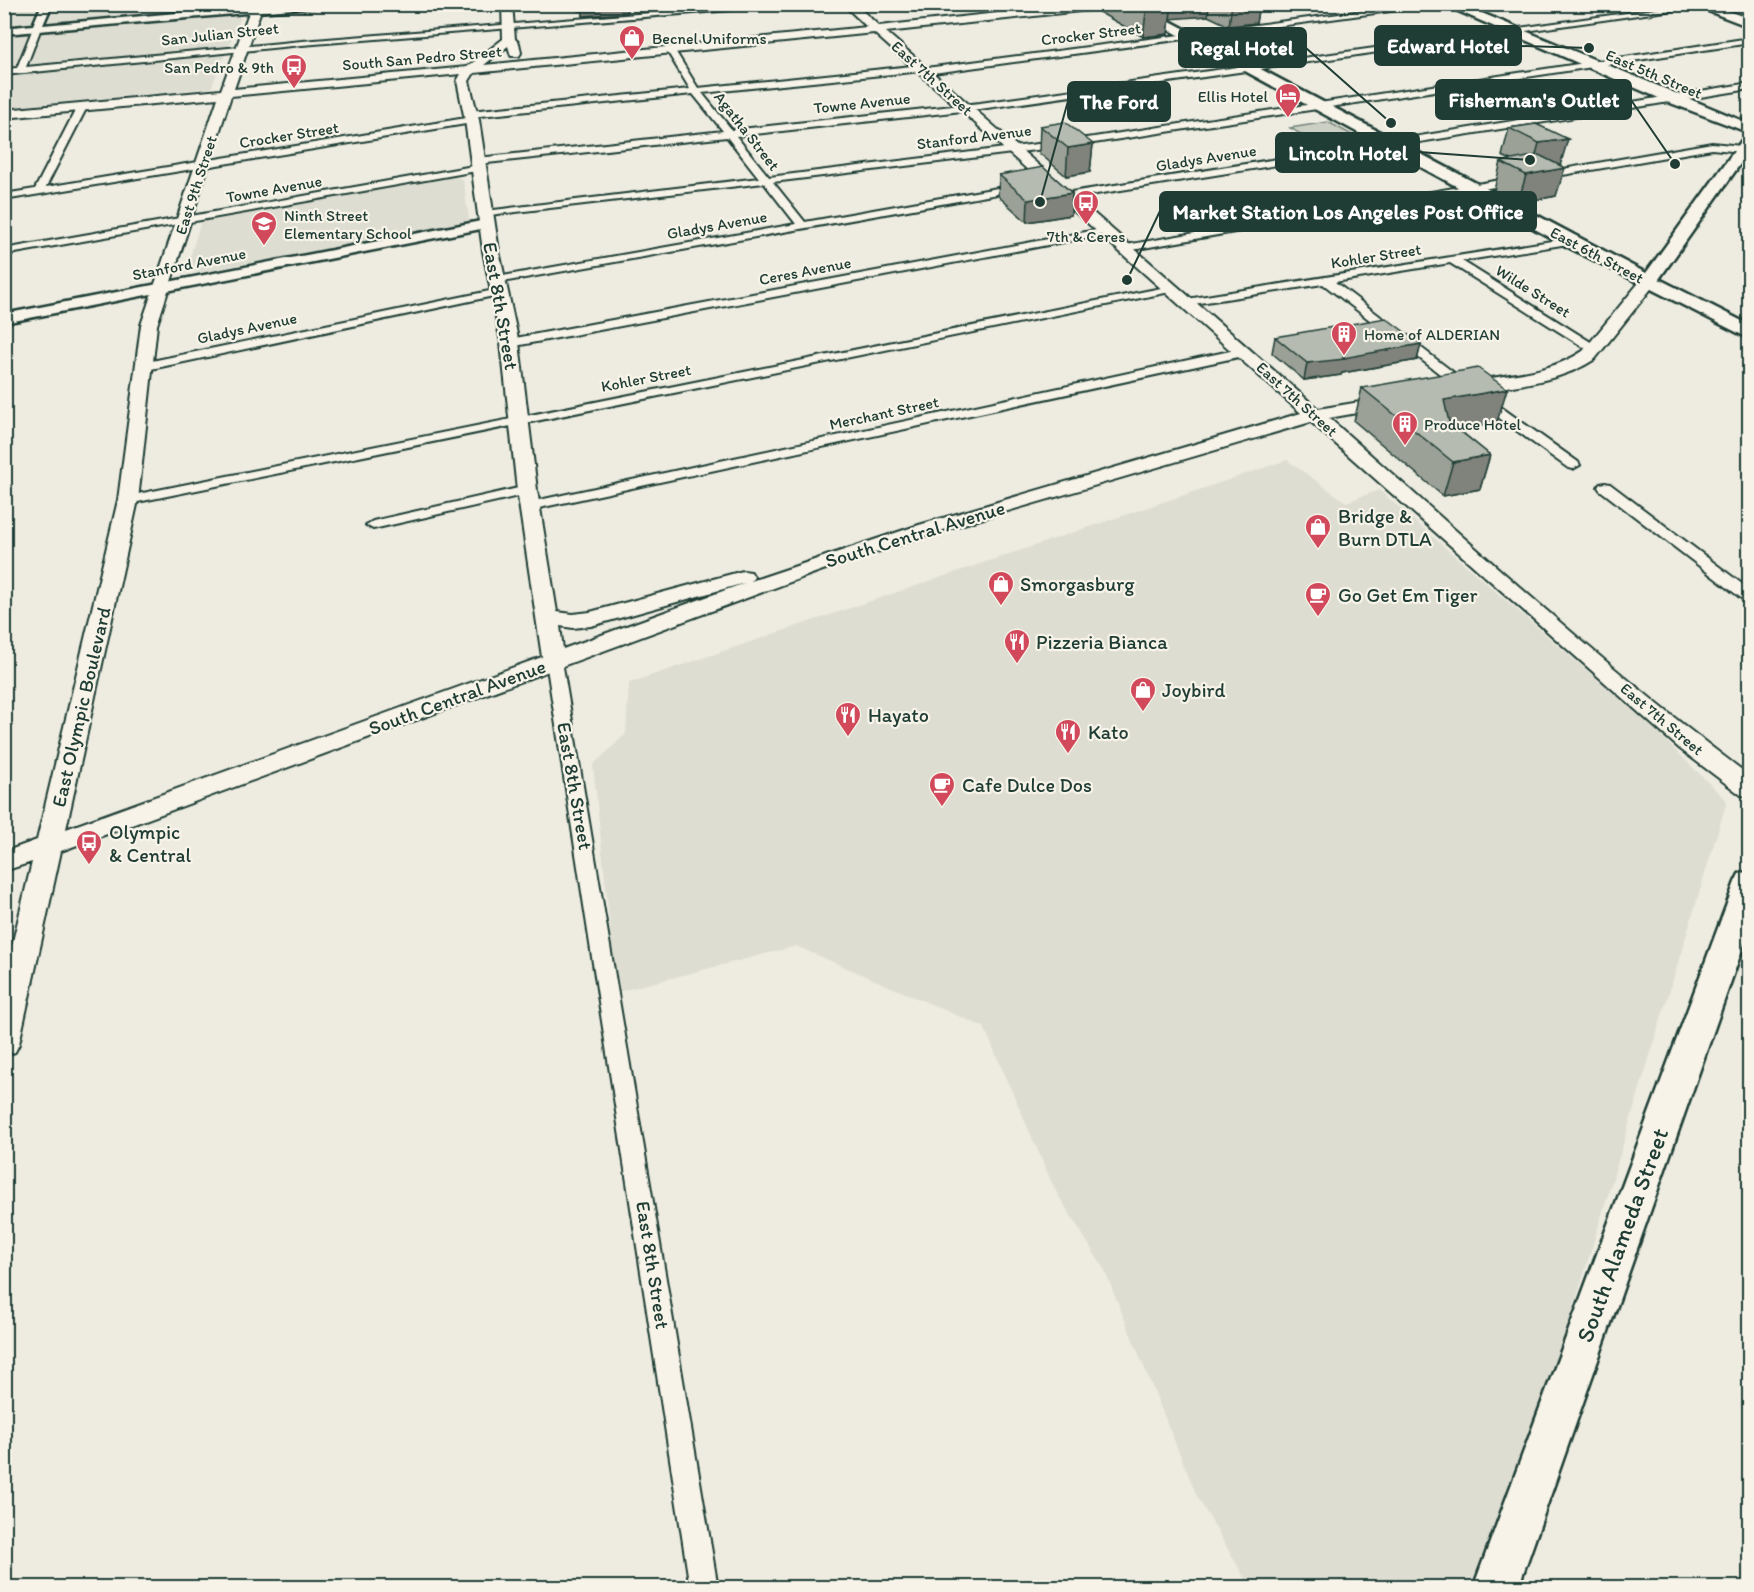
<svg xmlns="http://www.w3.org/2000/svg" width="1754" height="1592" font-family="Itim,sans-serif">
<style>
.built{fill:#ddddd2}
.green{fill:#cccfc4;stroke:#76867c;stroke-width:1.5}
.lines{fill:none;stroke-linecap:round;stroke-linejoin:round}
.minor-casing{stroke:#1f3d34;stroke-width:4}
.tertiary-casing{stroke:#1f3d34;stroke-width:5}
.secondary-casing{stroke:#1f3d34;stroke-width:4}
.primary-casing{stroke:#1f3d34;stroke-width:5}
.minor{fill:#f7f3e8;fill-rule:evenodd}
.tertiary{fill:#f7f3e8;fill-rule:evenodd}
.secondary{fill:#f7f3e8;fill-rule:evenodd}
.primary{fill:#f7f3e8;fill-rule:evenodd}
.wall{fill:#9ca197;stroke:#1f3d34;stroke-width:1.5}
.shaded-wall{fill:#7f837b;stroke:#1f3d34;stroke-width:1.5}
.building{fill:#b5bbb0;stroke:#1f3d34;stroke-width:1.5}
.labels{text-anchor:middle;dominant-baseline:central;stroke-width:4.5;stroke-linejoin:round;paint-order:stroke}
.far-street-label{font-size:16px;fill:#1f3d34;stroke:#f7f3e8}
.far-poi-label{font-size:16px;fill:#1f3d34;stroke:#f7f3e8;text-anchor:start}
.street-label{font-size:20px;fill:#1f3d34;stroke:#f7f3e8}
.poi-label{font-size:20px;fill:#1f3d34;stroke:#f7f3e8;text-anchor:start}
.near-street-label{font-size:24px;fill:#1f3d34;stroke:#f7f3e8}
.leader{fill:none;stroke:#1f3d34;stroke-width:2}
.callout-dot{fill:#1f3d34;stroke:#f7f3e8;stroke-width:2}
.callout{fill:#1f3d34;stroke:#1f3d34;stroke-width:2}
.callout-label{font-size:21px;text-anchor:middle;font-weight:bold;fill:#fff}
</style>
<rect width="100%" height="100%" fill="#eeece1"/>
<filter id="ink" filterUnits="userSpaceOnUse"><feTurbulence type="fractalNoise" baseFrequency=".0167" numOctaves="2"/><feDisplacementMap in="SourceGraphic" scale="12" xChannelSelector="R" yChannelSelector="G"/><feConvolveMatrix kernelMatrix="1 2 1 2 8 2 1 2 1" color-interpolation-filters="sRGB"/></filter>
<g filter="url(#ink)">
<!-- built -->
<path class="built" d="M5,5H246L211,88L5,108Z
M455,177L463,179L469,219L461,224L209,271L185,273L201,221Z
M1287,460L1346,502L1379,490L1653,728L1727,801L1514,1505L1480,1587H1250L1197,1496L1104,1269L1055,1190L984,1027L796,946L617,992L593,765L626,734L629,683Z"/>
<!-- green -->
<path class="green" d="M1328,122L1365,142L1327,149L1290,128Z"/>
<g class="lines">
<defs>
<path id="minor" d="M761,4H803L302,45L4,75V69L17,68L33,28L37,26L41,28L26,67L302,41Z
M1416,4H1442L926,74L922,71L702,93L732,130L980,103L1691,4H1715L980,109L736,136L769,177L1094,137L1750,38V43L1094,143L773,182L805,222L1020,184L1025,187L1020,190L497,283L491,280L497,277L796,224L764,183L481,216L480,214L485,211L759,178L727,137L478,164L473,161L478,158L723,131L693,94L470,117L465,114L470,111L690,89L667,51L668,49H674L698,88L922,65L926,68Z
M1750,83V89L1065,199L1060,196L1065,193Z
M82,104L87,107L46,187L472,117L477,120L472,123L4,200V194L35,189L77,107Z
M1712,143L1742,146L1747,149L1742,152L1712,149L1126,251L1121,248L1126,245Z
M479,165L484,168L482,170L4,255V249Z
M1107,228L1111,229V233L510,347L504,343L510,339Z
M1570,238L1575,241L1574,243L1462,261L1597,346L1599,349L1593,353L1450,263L1335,282L1470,385L1578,462L1580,465L1573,469L1568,468L1462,391L1323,284L1187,305L1181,302L1187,299Z
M1171,286L1177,289L1175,291L128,504L121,500L128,496Z
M499,289L503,290V294L142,371L136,367L142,363Z
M1244,348L1250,352L1248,355L530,510L523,506L530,502Z
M1605,483L1610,484L1750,590V603L1745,601L1600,490L1598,487L1600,484Z
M527,486L534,490L532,493L373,529L366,525L373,521Z
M554,656L562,661L718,1588H690L546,661Z"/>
<path id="tertiary" d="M42,4H52L43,25L276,4H319L315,7L4,34V28L33,25Z
M486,220L491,221L493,224L491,227L4,323V314Z"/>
<path id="secondary" d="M252,4H263L234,89L467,67L503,39L502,4H512L515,39L519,43L521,53L519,56H511L508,46L484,65L867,27L843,4H855L879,26L1081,4H1122L1117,7L886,32L1318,409L1390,397L1396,398L1399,402L1396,406L1329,418C1467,539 1602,666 1750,776V797L1741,795L1680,749L1311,422L933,533L820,571L61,851L19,1044L15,1052L4,1056V979L32,862L4,871V852L37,840L118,500L141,325L218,98L4,118V110L221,90ZM874,33L1301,413L919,525L751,581L754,577L751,572L743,571L590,612L573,614L557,612L537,490L519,343L499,251L479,120L469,81L474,73ZM461,74L457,81L465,120L483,251L501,343L517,490L542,657L66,829L138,500L157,325L231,96ZM745,583L563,649L560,626L573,628L591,626Z
M1648,277L1654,279L1656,282L1654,285L1595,359C1558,384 1507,386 1464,393L1458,392L1455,388L1458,384C1499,374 1546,376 1583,351L1642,279Z"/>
<path id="primary" d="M1122,4H1138L1646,273L1745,136L1750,135V150L1659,279L1750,325V339L1564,245Z
M1442,4H1460L1750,124V133L1668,102Z
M1690,4H1709L1750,19V27Z
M1750,871V927L1518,1588H1473L1735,882L1739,874Z"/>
</defs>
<!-- minor casing -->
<use href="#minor" class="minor-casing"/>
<!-- tertiary casing -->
<use href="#tertiary" class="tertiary-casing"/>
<!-- secondary casing -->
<use href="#secondary" class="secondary-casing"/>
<!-- primary casing -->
<use href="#primary" class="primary-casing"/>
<!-- minor -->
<use href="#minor" class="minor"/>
<!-- tertiary -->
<use href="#tertiary" class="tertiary"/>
<!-- secondary -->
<use href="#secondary" class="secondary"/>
<!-- primary -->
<use href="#primary" class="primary"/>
</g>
<!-- wall -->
<path class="wall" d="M545,4H627V13L583,16V11H578L577,6L545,7Z
M1098,4H1259L1256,23L1229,26L1208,16L1170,18L1168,34L1143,37L1097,11Z
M1583,4H1637L1636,7L1605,12Z
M1536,124L1560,166L1556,196L1518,203L1494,190L1501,162L1511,160L1502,156L1509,128Z
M1040,126L1093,144L1090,172L1066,176L1039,153Z
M999,175L1072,193L1071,215L1027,222L998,196Z
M1275,337L1421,344L1417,360L1342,373L1341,375L1304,380L1272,353Z
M1749,354V369L1745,366Z
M1362,388L1497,422L1458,429L1490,455L1480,489L1443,496L1354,421Z"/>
<!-- shaded-wall -->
<path class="shaded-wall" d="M582,4H627V13L583,16Z
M1040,4H1065L1040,6Z
M1147,4H1172L1168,34L1143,37Z
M1172,4H1209L1208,16L1170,19Z
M1232,4H1259L1256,23L1229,26Z
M1607,4H1637L1636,7L1605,12Z
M1568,139L1560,166L1532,171L1539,143Z
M1093,144L1090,172L1066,176L1068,148Z
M1565,168L1556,196L1518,203L1526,175Z
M1072,193L1071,215L1027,222L1028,200Z
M1421,344L1417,360L1342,373L1341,375L1304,380L1307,363Z
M1507,389L1497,422L1435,433L1444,400Z
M1490,455L1480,489L1443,496L1453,462Z"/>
<!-- building -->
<path class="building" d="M1065,122L1093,144L1068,148L1040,126Z
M1536,124L1568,139L1539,143L1509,128Z
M1539,155L1565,168L1526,175L1501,162Z
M1043,167L1072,193L1028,200L999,175Z
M1386,318L1421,344L1343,358L1345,359L1307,363L1275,337Z
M1478,368L1507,389L1444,400L1449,422L1490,455L1453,462L1362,388Z"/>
</g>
<!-- icons -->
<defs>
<symbol id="shop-pin" viewBox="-11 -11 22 30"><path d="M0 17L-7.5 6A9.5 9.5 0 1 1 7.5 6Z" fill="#d1495b" stroke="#f7f3e8"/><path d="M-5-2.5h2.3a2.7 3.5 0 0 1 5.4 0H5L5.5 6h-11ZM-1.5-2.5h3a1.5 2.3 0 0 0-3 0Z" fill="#fff"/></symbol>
<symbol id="bus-pin" viewBox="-11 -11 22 30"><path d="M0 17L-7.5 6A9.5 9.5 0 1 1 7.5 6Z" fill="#d1495b" stroke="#f7f3e8"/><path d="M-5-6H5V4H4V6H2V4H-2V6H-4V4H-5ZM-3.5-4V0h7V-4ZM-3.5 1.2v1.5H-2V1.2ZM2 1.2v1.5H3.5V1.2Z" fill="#fff"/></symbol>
<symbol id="hotel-pin" viewBox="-11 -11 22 30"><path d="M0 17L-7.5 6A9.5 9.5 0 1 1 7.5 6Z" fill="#d1495b" stroke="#f7f3e8"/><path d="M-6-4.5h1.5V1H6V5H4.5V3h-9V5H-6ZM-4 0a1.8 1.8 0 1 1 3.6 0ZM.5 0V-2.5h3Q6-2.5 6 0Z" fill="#fff"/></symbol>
<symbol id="school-pin" viewBox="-11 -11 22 30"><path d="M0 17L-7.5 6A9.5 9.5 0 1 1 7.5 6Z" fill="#d1495b" stroke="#f7f3e8"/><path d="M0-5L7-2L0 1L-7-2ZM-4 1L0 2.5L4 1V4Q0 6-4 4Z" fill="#fff"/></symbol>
<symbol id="building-pin" viewBox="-11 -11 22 30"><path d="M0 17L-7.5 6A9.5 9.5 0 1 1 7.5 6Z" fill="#d1495b" stroke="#f7f3e8"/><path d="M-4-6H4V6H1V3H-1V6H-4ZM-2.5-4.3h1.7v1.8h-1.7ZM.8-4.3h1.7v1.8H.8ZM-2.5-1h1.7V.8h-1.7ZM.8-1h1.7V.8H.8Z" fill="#fff"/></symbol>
<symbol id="cafe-pin" viewBox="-11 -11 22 30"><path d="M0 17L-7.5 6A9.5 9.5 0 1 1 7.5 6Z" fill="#d1495b" stroke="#f7f3e8"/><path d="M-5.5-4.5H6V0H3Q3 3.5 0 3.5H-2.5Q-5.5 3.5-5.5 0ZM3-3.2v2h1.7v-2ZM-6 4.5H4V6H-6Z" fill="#fff"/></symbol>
<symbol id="restaurant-pin" viewBox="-11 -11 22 30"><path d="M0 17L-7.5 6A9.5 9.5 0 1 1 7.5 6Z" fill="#d1495b" stroke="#f7f3e8"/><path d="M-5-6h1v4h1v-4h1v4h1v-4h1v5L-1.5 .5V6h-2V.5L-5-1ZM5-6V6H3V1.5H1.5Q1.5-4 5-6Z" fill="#fff"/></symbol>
</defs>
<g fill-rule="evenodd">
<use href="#shop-pin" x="617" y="23" width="30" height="40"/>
<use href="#bus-pin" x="279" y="52" width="30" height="40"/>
<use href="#hotel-pin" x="1273" y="81" width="30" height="40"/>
<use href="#bus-pin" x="1071" y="188" width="30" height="40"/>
<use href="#school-pin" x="249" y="209" width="30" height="40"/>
<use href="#building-pin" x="1329" y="319" width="30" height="40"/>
<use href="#building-pin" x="1390" y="409" width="30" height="40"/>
<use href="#shop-pin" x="1303" y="512" width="30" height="40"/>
<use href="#shop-pin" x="986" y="569" width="30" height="40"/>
<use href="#cafe-pin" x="1303" y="580" width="30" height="40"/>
<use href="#restaurant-pin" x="1002" y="627" width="30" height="40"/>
<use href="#shop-pin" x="1128" y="675" width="30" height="40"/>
<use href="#restaurant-pin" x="833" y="700" width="30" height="40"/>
<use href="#restaurant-pin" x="1053" y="717" width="30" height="40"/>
<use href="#cafe-pin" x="927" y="770" width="30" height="40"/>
<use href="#bus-pin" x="74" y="828" width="30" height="40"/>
</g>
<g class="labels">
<!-- far-street labels -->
<g class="far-street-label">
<text transform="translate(220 34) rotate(-6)">San Julian Street</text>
<text transform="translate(1091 34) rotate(-7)">Crocker Street</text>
<text transform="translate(422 58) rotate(-5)">South San Pedro Street</text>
<text transform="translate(1654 74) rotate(23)">East 5th Street</text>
<text transform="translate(932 78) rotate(42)">East 7th Street</text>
<text transform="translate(862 103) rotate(-6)">Towne Avenue</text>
<text transform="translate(747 131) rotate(52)">Agatha Street</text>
<text transform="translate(289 135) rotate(-9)">Crocker Street</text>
<text transform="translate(974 137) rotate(-7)">Stanford Avenue</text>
<text transform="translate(1206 158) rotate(-9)">Gladys Avenue</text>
<text transform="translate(196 185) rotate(-72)">East 9th Street</text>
<text transform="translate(274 189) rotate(-10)">Towne Avenue</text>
<text transform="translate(717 225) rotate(-10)">Gladys Avenue</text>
<text transform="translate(1597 255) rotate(28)">East 6th Street</text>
<text transform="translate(1376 256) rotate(-9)">Kohler Street</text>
<text transform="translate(189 264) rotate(-11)">Stanford Avenue</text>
<text transform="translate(805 271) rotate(-11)">Ceres Avenue</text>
<text transform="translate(1533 291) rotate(32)">Wilde Street</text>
<text transform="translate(247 328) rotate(-12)">Gladys Avenue</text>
<text transform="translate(646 378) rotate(-11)">Kohler Street</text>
<text transform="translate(1297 399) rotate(42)">East 7th Street</text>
<text transform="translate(884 413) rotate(-12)">Merchant Street</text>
<text transform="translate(1662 719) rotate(40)">East 7th Street</text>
</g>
<!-- far-poi labels -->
<g class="far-poi-label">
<text x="652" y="38">Becnel Uniforms</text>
<text x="274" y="67" text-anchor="end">San Pedro &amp; 9th</text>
<text x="1268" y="96" text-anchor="end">Ellis Hotel</text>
<text x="284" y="215">Ninth Street<tspan x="284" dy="18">Elementary School</tspan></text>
<text x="1086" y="236" text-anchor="middle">7th &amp; Ceres</text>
<text x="1364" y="334">Home of ALDERIAN</text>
<text x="1424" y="424">Produce Hotel</text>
</g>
<!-- street labels -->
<g class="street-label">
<text transform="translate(501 306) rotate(80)">East 8th Street</text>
<text transform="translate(915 534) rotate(-17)">South Central Avenue</text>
<text transform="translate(457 697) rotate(-20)">South Central Avenue</text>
<text transform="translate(81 707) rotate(-77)">East Olympic Boulevard</text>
<text transform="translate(575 786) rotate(80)">East 8th Street</text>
<text transform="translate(653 1265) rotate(81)">East 8th Street</text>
</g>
<!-- poi labels -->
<g class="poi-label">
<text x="1338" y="516">Bridge &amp;<tspan x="1338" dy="23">Burn DTLA</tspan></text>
<text x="1020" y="584">Smorgasburg</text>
<text x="1338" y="595">Go Get Em Tiger</text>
<text x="1036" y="642">Pizzeria Bianca</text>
<text x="1162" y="690">Joybird</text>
<text x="868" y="715">Hayato</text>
<text x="1088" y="732">Kato</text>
<text x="962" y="785">Cafe Dulce Dos</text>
<text x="109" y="832">Olympic<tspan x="109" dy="23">&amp; Central</tspan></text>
</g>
<!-- near-street labels -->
<g class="near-street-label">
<text transform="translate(1622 1235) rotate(-70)">South Alameda Street</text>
</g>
</g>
<!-- callouts -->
<path class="leader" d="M1589 48L1521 46M1391 123L1306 48M1675 164L1631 100M1040 202L1068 101M1530 160L1419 152M1127 280L1160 211"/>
<g class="callout-dot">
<circle cx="1589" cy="48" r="6"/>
<circle cx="1391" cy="123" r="6"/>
<circle cx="1675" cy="164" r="6"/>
<circle cx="1040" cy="202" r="6"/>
<circle cx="1530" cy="160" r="6"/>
<circle cx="1127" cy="280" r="6"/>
</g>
<g class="callout">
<rect x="1375" y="26" width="146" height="39" rx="6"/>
<rect x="1179" y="28" width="127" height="39" rx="6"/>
<rect x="1436" y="80" width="195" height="39" rx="6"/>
<rect x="1068" y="82" width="102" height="39" rx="6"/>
<rect x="1276" y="133" width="143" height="39" rx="6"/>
<rect x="1160" y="192" width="376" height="39" rx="6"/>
</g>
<g class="callout-label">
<text x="1448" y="53">Edward Hotel</text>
<text x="1242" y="55">Regal Hotel</text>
<text x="1534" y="107">Fisherman's Outlet</text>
<text x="1119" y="109">The Ford</text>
<text x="1348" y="160">Lincoln Hotel</text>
<text x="1348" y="219">Market Station Los Angeles Post Office</text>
</g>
<!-- margin -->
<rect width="1754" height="1592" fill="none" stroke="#f7f3e8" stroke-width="24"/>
<rect x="12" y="12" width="1730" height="1568" fill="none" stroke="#1f3d34" stroke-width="2" filter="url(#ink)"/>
</svg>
